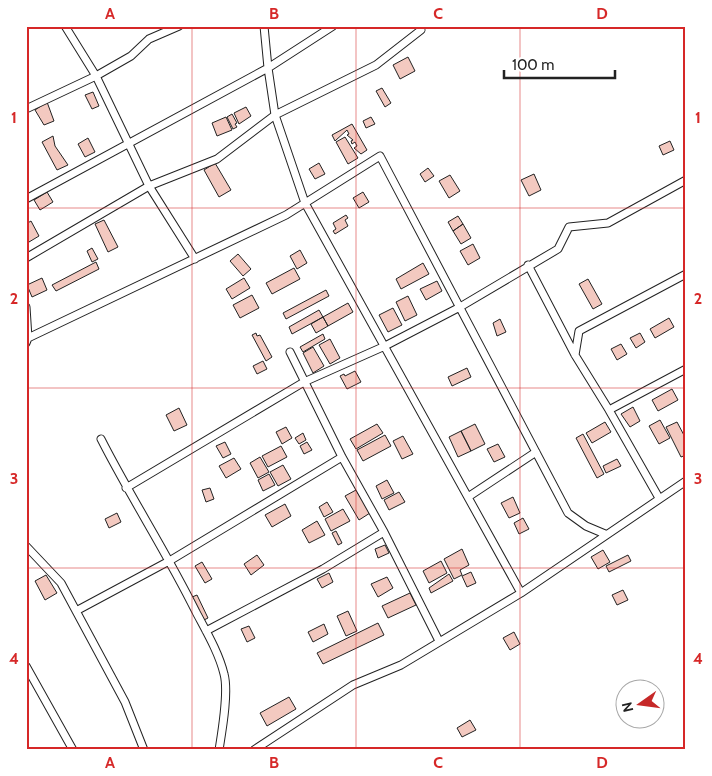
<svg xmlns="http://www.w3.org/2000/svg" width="712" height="776" font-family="Cabin,sans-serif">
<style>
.building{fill:#f3c9c0;stroke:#222}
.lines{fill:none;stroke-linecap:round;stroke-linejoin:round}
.minor-casing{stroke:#222;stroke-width:9}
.minor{stroke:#fff;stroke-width:7}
.grid{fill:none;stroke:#d62828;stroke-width:1;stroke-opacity:0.55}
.neatline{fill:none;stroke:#d62828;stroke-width:2}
.grid-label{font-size:16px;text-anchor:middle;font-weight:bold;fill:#d62828}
</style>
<rect width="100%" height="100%" fill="#fff"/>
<!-- building -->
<path class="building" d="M408,57L415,71L400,79L393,65Z
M382,88L391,103L385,107L376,91Z
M93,92L99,106L92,109L85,95Z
M47,102L54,121L44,125L35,110Z
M246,107L251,116L239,124L234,113Z
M232,114L237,123L235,124L237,127L233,129L227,117Z
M226,117L232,130L217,136L212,123Z
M371,117L375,124L366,128L363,121Z
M352,124L367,150L361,154L354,148L357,146L355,142L352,144L351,141L353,140L347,135L349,134L347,130L335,141L332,135Z
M53,136L55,146L68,165L57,170L42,142Z
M345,137L358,158L348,164L336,142Z
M88,138L95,152L85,157L78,144Z
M670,141L674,150L663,155L659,146Z
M215,163L231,190L219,197L204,170Z
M319,163L325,174L315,179L309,169Z
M428,168L434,176L425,182L420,174Z
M534,174L541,190L529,196L521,180Z
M450,175L460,191L449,198L439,181Z
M47,192L53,202L40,210L34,200Z
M363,192L369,202L359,208L353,198Z
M346,215L348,218L345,220L348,226L335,234L333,231L336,229L333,223Z
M458,216L463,224L453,231L448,222Z
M104,220L118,247L108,252L95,224Z
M31,221L39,236L29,242L26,236V224Z
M463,224L471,238L461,244L453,231Z
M473,244L480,258L468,265L460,251Z
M92,248L98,259L92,262L87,251Z
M300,250L307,263L297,269L290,256Z
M238,254L251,269L243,276L230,261Z
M96,262L99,269L56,291L52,285Z
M423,263L429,274L401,289L396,279Z
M294,268L300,279L272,294L266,283Z
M42,278L47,290L32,297L27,285Z
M244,278L250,288L232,299L226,289Z
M588,279L602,304L593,309L579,284Z
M437,281L442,291L426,300L420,289Z
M326,290L329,296L286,319L283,313Z
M252,295L259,308L240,318L233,305Z
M408,296L417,315L405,321L396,302Z
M348,303L353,312L328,326L323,317Z
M393,308L402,325L388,332L379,315Z
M319,310L323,317L292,334L289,327Z
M323,317L328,326L316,333L311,324Z
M669,318L674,327L655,338L650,329Z
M500,319L506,332L497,336L493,323Z
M256,333L257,336L260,335L272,357L266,361L252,335Z
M640,333L645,342L636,348L630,338Z
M323,334L325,339L303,352L300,347Z
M330,339L340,358L330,364L319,345Z
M621,344L627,354L617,360L611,349Z
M313,347L324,366L313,373L303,353Z
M263,361L267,369L257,374L253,366Z
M467,368L471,377L452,386L448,377Z
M355,371L361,382L347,389L340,376L344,374L345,376Z
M672,389L678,400L658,411L652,400Z
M633,407L640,421L630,427L621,414Z
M179,408L187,425L174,431L166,415Z
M660,420L670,438L659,444L649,426Z
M605,422L611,432L592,443L586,433Z
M677,422L686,439V455L681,457L666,427Z
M377,424L383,433L356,449L350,439Z
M475,424L485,444L471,451L461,431Z
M286,427L292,438L282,444L276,432Z
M461,431L471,451L458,457L449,437Z
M303,433L306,440L299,444L295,438Z
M583,434L604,474L597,478L576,438Z
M385,435L391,446L363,461L357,450Z
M403,436L413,454L402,459L393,441Z
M225,442L231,454L223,458L216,446Z
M307,442L312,450L304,454L300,446Z
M498,444L505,457L494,462L487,449Z
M281,446L287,457L268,467L262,456Z
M260,457L269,472L258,478L250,463Z
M234,458L241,469L226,478L219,466Z
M617,459L621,466L606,473L603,466Z
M283,465L291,479L278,486L270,472Z
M269,474L275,485L263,491L258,480Z
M387,480L394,493L382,499L376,486Z
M210,488L214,499L206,502L202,490Z
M356,490L370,513L359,520L345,496Z
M399,492L405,502L389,510L384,500Z
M513,497L520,513L509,518L501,503Z
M327,502L333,512L324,517L319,507Z
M285,504L291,516L272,527L265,515Z
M343,509L350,521L331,531L325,519Z
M117,513L121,522L109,528L105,519Z
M523,518L529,529L519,534L514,523Z
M317,521L325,535L309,543L302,530Z
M336,531L342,543L338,545L332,533Z
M385,545L389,553L378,558L375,549Z
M462,549L469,565L460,570L462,575L454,579L444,559Z
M603,550L610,562L598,569L591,557Z
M257,555L264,565L251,575L244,564Z
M628,555L631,561L609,572L606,566Z
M441,561L447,573L429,583L423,571Z
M202,562L212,579L205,583L195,566Z
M471,572L476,583L467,587L462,576Z
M329,573L333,582L322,588L317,579Z
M449,574L453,581L431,593L429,588Z
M46,575L57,593L45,600L35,581Z
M387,577L393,588L378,597L371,584Z
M623,590L628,600L617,605L612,595Z
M410,593L416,605L388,618L382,606Z
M197,595L208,618L204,620L192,597Z
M348,611L357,631L346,636L337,616Z
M378,623L384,635L323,664L317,653Z
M324,624L328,634L313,642L308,632Z
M249,626L255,638L247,642L241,629Z
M514,632L520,644L510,650L503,638Z
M289,697L296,709L267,726L260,713Z
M470,720L476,730L462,737L457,728Z"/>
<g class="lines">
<defs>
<path id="minor" d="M65,26L96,76L149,186L195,259
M264,26L268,68L275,115L305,203L521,593
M26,109L96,76L131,56L149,39L179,26
M26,199L268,68L333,26
M26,258L149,186L217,159L275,115L376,65L421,30
M528,265L575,355L609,410L659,498
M26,307L28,338L26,343
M28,338L286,215L380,156L568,513L586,526L605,534
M290,352L342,457L384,532L439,641
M575,355L579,331L686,274
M609,410L686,369
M101,439C131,498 167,553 196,612C206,631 219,653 224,674C229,692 222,731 219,750
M126,488L304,382L385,346L460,307L558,249L569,227L608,223L686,180
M468,497L536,452
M26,546L61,583L125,702L144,750
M76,611L171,560L342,457
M206,631L323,569L384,532
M26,666L73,750
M254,750L353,685L401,665L521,593L686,481"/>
</defs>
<!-- minor casing -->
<use href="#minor" class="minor-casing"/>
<!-- minor -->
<use href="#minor" class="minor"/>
</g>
<!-- grid -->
<path class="grid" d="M192,26V750M356,26V750M520,26V750M26,208H686M26,388H686M26,568H686"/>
<!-- border -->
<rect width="712" height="776" fill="none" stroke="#ffffff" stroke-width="55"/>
<!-- north arrow -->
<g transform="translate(640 704) rotate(256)"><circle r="24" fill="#ffffff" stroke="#a7a7a7"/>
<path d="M0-4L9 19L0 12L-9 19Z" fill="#c62828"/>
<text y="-8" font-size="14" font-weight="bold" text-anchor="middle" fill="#222222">N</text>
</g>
<!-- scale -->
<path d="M504 70v8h111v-8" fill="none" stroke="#222222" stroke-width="2.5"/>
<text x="512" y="70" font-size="15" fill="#222222" stroke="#ffffff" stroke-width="4" paint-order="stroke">100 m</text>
<rect x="28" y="28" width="656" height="720" class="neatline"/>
<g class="grid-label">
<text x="110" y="19">A</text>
<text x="274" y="19">B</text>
<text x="438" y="19">C</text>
<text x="602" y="19">D</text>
<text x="14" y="123">1</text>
<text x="698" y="123">1</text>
<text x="14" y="304">2</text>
<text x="698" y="304">2</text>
<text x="14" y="484">3</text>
<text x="698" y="484">3</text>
<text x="14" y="664">4</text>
<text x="698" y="664">4</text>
<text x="110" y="768">A</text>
<text x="274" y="768">B</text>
<text x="438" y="768">C</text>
<text x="602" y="768">D</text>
</g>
</svg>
